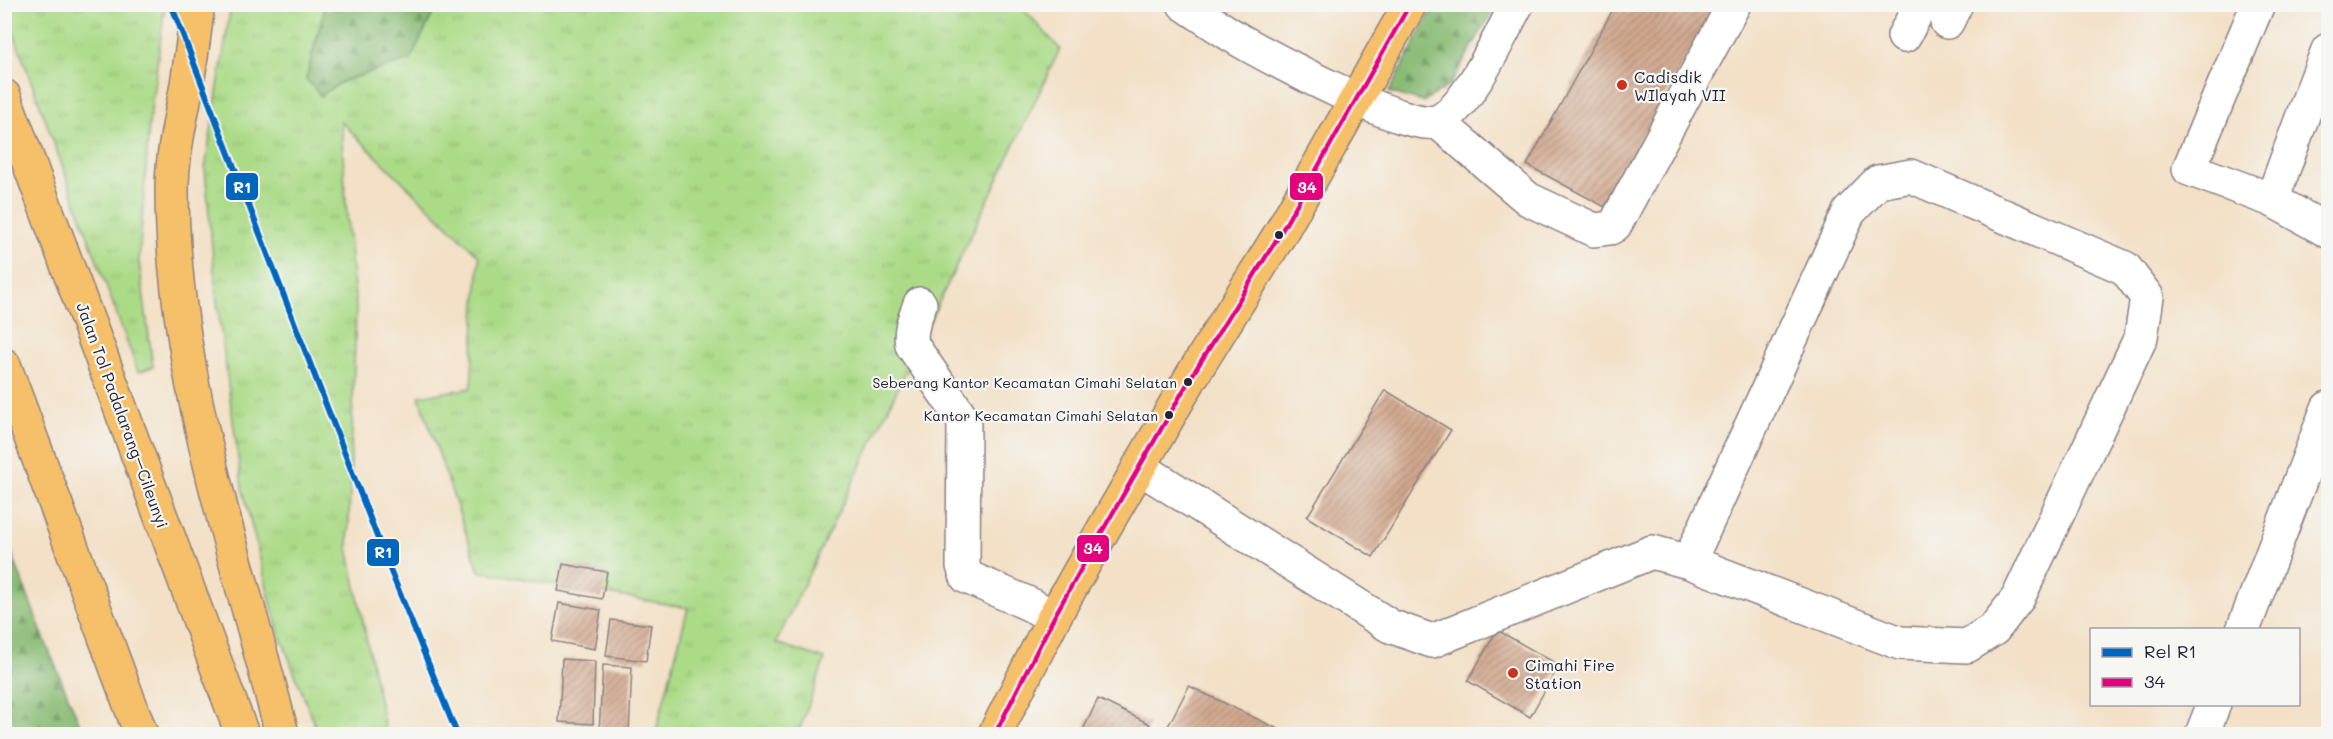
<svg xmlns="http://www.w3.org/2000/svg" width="2333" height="739" font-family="Mali,sans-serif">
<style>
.grass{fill:url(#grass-tufts);stroke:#677e62;stroke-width:1.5}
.forest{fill:url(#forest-firs);stroke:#566e58;stroke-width:1.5}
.building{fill:url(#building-hatch)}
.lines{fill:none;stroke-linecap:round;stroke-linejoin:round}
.minor-casing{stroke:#8a8180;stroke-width:36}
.major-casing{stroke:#8a8180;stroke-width:36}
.highway-casing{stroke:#8a8180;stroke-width:36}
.minor{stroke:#fff;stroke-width:33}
.major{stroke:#f6c06b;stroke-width:33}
.highway{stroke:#f6c06b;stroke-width:33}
.bus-1-casing{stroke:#f6f6f2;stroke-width:9}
.bus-1{stroke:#e5007d;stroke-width:4.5}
.rail-1-casing{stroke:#f6f6f2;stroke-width:10}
.rail-1{stroke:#0065bd;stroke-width:6}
.poi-dot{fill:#c8321e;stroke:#f6f6f2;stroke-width:2}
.bus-dot{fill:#22223b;stroke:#f6f6f2;stroke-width:2}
.labels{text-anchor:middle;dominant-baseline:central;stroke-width:4.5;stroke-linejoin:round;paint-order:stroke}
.bus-label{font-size:14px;fill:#22223b;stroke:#f6f6f2;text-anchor:end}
.poi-label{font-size:16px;fill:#22223b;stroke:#f6f6f2;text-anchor:start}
.street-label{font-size:16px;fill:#22223b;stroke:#f6f6f2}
.line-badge{stroke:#f6f6f2;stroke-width:2}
.badge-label{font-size:16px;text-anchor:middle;font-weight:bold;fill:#fff}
</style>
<defs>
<pattern id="grass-tufts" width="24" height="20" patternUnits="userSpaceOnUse" patternTransform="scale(1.5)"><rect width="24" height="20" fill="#acdb88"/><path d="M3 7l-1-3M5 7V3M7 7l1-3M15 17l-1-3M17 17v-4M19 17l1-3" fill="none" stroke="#94bc76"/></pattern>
<pattern id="forest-firs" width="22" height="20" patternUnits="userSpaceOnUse" patternTransform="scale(1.5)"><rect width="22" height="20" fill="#89bb74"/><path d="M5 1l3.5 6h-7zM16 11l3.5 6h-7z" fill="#709860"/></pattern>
<pattern id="building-hatch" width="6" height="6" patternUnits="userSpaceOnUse" patternTransform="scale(1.5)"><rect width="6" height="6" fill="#d1a88e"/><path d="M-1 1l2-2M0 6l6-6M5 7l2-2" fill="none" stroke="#a98875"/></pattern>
</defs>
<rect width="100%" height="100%" fill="#f6f6f2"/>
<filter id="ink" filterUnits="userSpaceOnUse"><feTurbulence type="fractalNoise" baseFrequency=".0167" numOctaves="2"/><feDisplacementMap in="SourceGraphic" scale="12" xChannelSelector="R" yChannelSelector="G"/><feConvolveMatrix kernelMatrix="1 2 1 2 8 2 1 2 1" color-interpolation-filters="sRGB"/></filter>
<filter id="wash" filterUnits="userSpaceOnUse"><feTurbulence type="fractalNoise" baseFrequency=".008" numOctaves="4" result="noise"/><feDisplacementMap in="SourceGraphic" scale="24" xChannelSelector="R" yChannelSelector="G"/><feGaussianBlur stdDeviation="1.35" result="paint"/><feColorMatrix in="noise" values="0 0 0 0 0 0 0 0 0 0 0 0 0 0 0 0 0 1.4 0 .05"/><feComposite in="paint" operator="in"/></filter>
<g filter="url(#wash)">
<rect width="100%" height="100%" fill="#f3e0c6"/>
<!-- grass -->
<path class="grass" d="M5,4L165,5L149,125L139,261L153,367L138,372L5,10Z
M231,5H318L324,10L306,79L321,95L343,81L410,60L437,5H1020L1060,49L776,643L825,659L798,734H655L688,608L479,571L419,396L471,388L479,256L341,122L346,205L356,309L348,548L386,734H318L277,627L242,487L217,302L205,169Z"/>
<!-- forest -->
<path class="forest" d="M1435,4L1496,5L1450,85L1423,102L1389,92Z
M318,5H437L410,60L343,81L321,96L306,79L324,10Z
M4,533L45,641L84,734H5Z"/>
<g id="blocks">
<!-- building -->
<path class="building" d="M1616,4H1717L1605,207L1527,165Z
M1385,390L1451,430L1373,557L1307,517Z
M563,564L607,572L602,599L558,591Z
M559,603L601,610L595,649L552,641Z
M611,620L651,625L646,661L606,656Z
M1497,630L1559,665L1530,717L1468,681Z
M562,659L595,661L593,724L559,722Z
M603,665L632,667L629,733L599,731Z
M1189,686L1288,734H1164Z
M1098,699L1150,724L1144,734H1081Z"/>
</g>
</g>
<g filter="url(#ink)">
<use href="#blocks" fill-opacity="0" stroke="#8a8180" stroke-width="1.5"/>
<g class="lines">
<defs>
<path id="minor" d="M1184,4C1206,18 1227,34 1250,46C1279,62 1413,134 1439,121C1468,107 1501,34 1517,4
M2258,4L2189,169L2272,200L2328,231
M1947,22L1956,4
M1904,36L1921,4
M2328,50L2310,96L2328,101
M1438,122L1528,199L1594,230L1610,228L1615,225L1734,4
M2272,200L2310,96
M920,304C915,318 909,330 912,345L964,421L963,566L967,577L1029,604L1054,617
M1139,467L1390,626L1432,641L1652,552L1689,562L1900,643L1967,646L1994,629L2018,598L2141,337L2147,297L2125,268L1911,176L1878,182L1849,212L1689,562
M2243,630L2328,408
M2202,734L2214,704"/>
<path id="major" d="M995,734L1054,617L1103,530L1190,379L1280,234L1410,4"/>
<path id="highway" d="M198,4C194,33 191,61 186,90C180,122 172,156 172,189C172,376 237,555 282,734
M4,96L242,734
M4,365L141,734"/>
</defs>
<!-- minor casing -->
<use href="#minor" class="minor-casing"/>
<!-- major casing -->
<use href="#major" class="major-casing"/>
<!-- highway casing -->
<use href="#highway" class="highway-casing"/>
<!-- minor -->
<use href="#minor" class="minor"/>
<!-- major -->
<use href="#major" class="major"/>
<!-- highway -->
<use href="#highway" class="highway"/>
<defs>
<path id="bus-1" d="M995,734L1054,617L1103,530L1190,379L1280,234L1410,4"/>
</defs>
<!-- bus-1 casing -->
<use href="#bus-1" class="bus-1-casing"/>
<!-- bus-1 -->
<use href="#bus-1" class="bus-1"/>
<defs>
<path id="rail-1" d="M171,4L383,552L457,734"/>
</defs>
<!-- rail-1 casing -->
<use href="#rail-1" class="rail-1-casing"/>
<!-- rail-1 -->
<use href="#rail-1" class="rail-1"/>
</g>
</g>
<!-- markers -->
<g class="poi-dot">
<circle cx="1622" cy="85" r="6"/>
<circle cx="1513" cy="673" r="6"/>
</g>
<g class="bus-dot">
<circle cx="1279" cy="235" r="5"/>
<circle cx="1188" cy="382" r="5"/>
<circle cx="1169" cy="415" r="5"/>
</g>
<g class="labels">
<!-- bus labels -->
<g class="bus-label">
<text x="1177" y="382">Seberang Kantor Kecamatan Cimahi Selatan</text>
<text x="1158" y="415">Kantor Kecamatan Cimahi Selatan</text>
</g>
<!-- poi labels -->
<g class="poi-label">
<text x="1634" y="76">Cadisdik<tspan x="1634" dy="18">WIlayah VII</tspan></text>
<text x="1525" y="664">Cimahi Fire<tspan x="1525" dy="18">Station</tspan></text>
</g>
<!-- street labels -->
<g class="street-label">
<text transform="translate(123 415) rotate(70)">Jalan Tol Padalarang–Cileunyi</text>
</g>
</g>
<g class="line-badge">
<rect x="225" y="172" width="34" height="29" rx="6" fill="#0065bd"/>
<rect x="1289" y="172" width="35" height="29" rx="6" fill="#e5007d"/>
<rect x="1076" y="534" width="34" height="29" rx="6" fill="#e5007d"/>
<rect x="366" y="538" width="34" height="29" rx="6" fill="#0065bd"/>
</g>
<g class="badge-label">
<text x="242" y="193">R1</text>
<text x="1307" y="193">34</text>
<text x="1093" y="554">34</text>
<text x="383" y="558">R1</text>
</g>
<!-- margin -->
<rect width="2333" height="739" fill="none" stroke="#f6f6f2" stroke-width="24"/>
<!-- legend -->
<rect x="2090" y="628" width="210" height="78" fill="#f6f6f2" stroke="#a1a1a9" stroke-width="1.5"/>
<rect x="2102" y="648" width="30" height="9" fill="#0065bd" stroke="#a1a1a9" stroke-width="1.5"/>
<text x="2144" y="658" font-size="18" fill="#22223b">Rel R1</text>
<rect x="2102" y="678" width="30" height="9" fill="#e5007d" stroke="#a1a1a9" stroke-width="1.5"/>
<text x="2144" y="688" font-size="18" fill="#22223b">34</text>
</svg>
